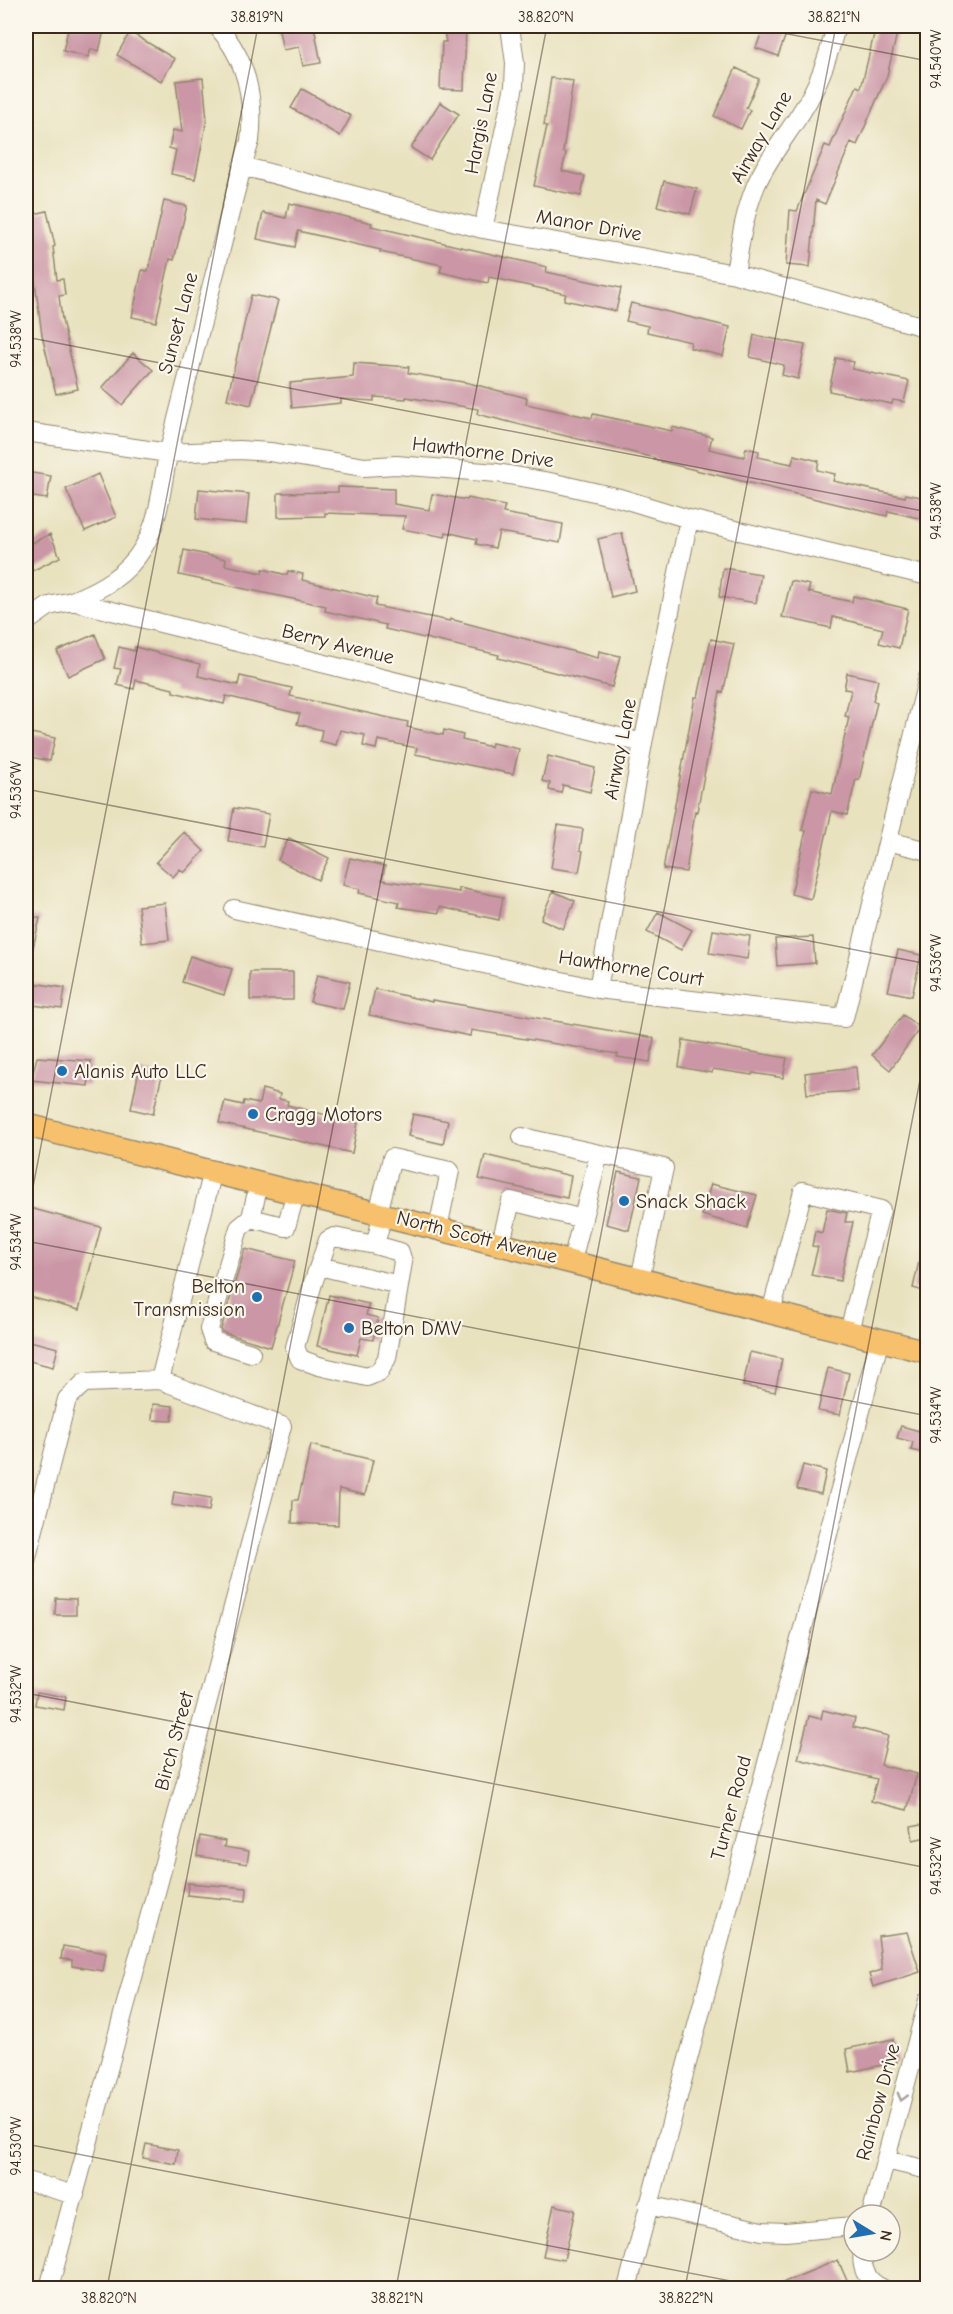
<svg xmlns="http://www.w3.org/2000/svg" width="953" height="2314" font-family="'Comic Neue',sans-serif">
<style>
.building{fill:#cb96a6}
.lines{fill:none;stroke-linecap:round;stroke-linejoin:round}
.minor-casing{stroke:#92866e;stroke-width:20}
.major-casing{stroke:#92866e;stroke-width:25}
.minor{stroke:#fff;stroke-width:18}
.major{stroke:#f7c06c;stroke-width:22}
.oneway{stroke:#a79f9a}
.ticks{fill:none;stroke:#3b2a1e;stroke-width:1.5;stroke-opacity:0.45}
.poi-dot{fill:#1f6fb2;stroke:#fbf7ec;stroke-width:2}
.labels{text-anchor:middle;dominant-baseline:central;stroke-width:4.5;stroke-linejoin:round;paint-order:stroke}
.street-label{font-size:20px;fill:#3b2a1e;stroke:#fbf7ec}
.poi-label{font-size:20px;fill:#3b2a1e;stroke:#fbf7ec;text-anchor:start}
.neatline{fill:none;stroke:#3b2a1e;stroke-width:2}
.ticks-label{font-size:15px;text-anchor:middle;fill:#3b2a1e}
</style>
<rect width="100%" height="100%" fill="#fbf7ec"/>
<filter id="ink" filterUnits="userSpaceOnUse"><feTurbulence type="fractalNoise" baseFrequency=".0167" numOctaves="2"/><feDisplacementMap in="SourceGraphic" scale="12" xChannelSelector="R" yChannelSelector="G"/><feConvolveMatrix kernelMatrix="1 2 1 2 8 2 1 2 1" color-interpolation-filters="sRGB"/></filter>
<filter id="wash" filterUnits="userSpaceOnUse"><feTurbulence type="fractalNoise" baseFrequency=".008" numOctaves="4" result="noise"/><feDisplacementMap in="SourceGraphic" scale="24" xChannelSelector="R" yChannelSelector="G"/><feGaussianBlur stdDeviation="1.35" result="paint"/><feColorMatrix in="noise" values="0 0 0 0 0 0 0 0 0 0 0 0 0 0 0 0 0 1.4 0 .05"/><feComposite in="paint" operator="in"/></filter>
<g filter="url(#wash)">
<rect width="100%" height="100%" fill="#e9e2bf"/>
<g id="blocks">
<!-- building -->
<path class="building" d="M69,26H105L99,51L91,49L88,57L63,51Z
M278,26H314L321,63L303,66L299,47L283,50Z
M443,26H466L464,90L440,89L442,42H446Z
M764,26H789L778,56L756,48Z
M876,26L898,29L887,76L857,145L851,142L825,204L816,200L810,267L786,265L790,210L797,211L825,145L830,147L857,86L861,88Z
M130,32L175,59L161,81L117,55Z
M736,68L759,79L746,108L750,110L741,129L714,116Z
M203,78L207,120L195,179L171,174L176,150L169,148L173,130L182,132L176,81Z
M551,78L573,81L563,152L566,153L562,171L585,176L581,196L534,186L547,126L544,125Z
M302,89L351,116L340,136L291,108Z
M440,102L459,114L430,160L411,148Z
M664,181L697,189L690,214L657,206Z
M164,201L187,206L174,260L170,259L156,322L132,317L142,270L148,271Z
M289,203L372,223L371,226L547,267L546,272L621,288L616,311L564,300L566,294L489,277L488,283L440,272L442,265L380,252L381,250L298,231L295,247L257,239L263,213L286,218Z
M47,211L55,246L53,247L57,280L63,279L65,295L59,296L62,320L78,389L56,394L42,335L31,252H29L26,238V216Z
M251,295L278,300L251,405L227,399Z
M631,303L730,327L723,356L690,348L691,342L647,332L648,326L626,321Z
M754,335L805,345L798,379L782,375L784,365L750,357Z
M133,353L153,370L122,405L102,388Z
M836,358L854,362L852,369L909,381L904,402L893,400L892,404L829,391Z
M354,363L409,367L408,373L469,383L527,398L526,404L592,418L593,414L672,431V427L712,437L709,449L744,457L746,448L759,451L758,457L792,464L794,455L819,461L817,470L835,474L833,481L905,497L906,494L927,498V520L888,511L887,516L654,460L655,458L477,414L478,409L406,397V399L374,397V401L341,399V403L292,408L290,383L353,377Z
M26,472L51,476L47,499L26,496Z
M98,474L116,517L85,531L66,489Z
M338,487L394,489V504L429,510L432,494L467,500L468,498L505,506L503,513L563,524L560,543L499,532L495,548L476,544L477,539L446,532L445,537L402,529L405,516L325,513V516L278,517V493L338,492Z
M199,489L249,494L246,524L196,519Z
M622,533L635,591L611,597L598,539Z
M50,534L60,557L26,574V546Z
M184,550L226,559L225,565L262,573L263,569L287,575L288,571L303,574L302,580L377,598L375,606L450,621V619L598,658L599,651L620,656L612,687L498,658L499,655L385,629L386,625L325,611L326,606L179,575Z
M723,568L761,574L756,603L719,597Z
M791,581L810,585L808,592L852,602L853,596L908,609L899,648L879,643L883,629L833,617L831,628L782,617Z
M95,634L105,659L68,676L57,651Z
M711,639L734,644L723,693L720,692L697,812L695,811L686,872L663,869L695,697H698Z
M119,647L134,651L135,647L200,664L198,676L238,685L240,676L292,688L290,696L408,722L407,727L443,735L444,730L463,735L462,740L491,747L492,743L519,749L513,774L415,754L417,748L378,740L376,749L363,746L365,735L340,730L336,745L320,741L322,730L297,724L300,714L226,696L224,704L173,692V689L136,680L134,689L117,685L121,669L114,668Z
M847,673L878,680L873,701L877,702L859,780L856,779L847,815L832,811L811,899L791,894L806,831L802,830L812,789L832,794L849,717L845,716L851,690L844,689Z
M26,732L55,738L50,761L26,756Z
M548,756L595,768L590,792L563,785L561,793L549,790L550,783L542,781Z
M234,808L269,814L263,847L228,841Z
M558,825L583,829L580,850L583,851L579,872L551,868Z
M184,832L204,851L184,873L180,869L173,877L156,862Z
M289,838L329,858L318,880L278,860Z
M350,858L385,866L382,880L459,892V888L503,897L499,920L440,907L439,913L398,907L399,902L359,893L360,889L343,885Z
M553,891L575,901L563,929L541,919Z
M165,903L169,940L142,943L138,906Z
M658,912L692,930L681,950L647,932Z
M26,915L40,918L31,956H26Z
M713,930L750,936L747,959L709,953Z
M813,937L815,963L777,966L775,939Z
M898,950L921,955L912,996L888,991Z
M190,956L232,969L224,995L182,982Z
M250,972H293V1000H250Z
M317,975L350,982L343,1009L310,1002Z
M26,982L65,988L62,1009L26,1004Z
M375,989L432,1002V1000L654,1038L650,1062L617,1057L618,1054L471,1030L470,1036L369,1015Z
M903,1015L920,1028L890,1070L872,1055Z
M683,1040L787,1058L783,1078L753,1073L752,1075L713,1069L712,1073L679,1067Z
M37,1057L91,1061L88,1086L31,1080Z
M856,1067L858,1091L807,1094L805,1073Z
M139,1070L162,1075L153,1114L131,1109Z
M262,1089L280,1094L279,1099L288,1101L287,1105L358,1123L352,1153L219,1123L225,1101L243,1105L244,1101L259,1104Z
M413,1114L448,1121L443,1144L408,1136Z
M485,1155L571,1176L567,1198L479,1179Z
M618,1172L641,1177L629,1230L606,1224Z
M711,1184L757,1195L747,1228L702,1215Z
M26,1207L101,1227L79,1310L26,1296Z
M827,1209L847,1213L845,1222H853L840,1281L811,1275L818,1247L812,1246L815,1231L822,1233Z
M922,1248L927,1249V1292L913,1288Z
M245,1249L295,1261L271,1347L222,1332L221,1329Z
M329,1295L369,1304L366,1315L378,1318L373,1340L361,1338L357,1355L317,1346Z
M26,1340L58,1348L53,1367L26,1360Z
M750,1352L782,1359L775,1392L743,1386Z
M828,1368L849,1373L840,1415L818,1411Z
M153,1404L173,1406L172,1421L152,1420Z
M901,1426L927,1433V1454L911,1450L913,1442L897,1438Z
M311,1445L373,1460L365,1495L339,1489L338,1525L292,1523L293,1500H298Z
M803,1465L826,1471L821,1494L797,1489Z
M174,1492L211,1498L209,1511L172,1505Z
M56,1598L76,1599V1615H55Z
M37,1692L66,1697L64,1710L35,1705Z
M823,1710L855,1718L853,1727L888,1736L881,1765L917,1774L907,1810L871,1801L877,1779L798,1759L809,1716L821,1719Z
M927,1823V1837L913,1840L911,1826Z
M200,1836L225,1841L224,1847L249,1851L247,1864L197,1856Z
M188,1883L247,1888L246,1901L187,1895Z
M907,1932L920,1972L873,1987L869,1974L882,1970L878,1936Z
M63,1946L106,1953L103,1971L72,1966V1960L61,1959Z
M893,2039L897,2062L850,2072L846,2049Z
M146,2144L178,2150L176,2164L143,2158Z
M554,2205L575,2210L564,2260L543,2256Z
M838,2260L848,2283L834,2289H767Z"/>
</g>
</g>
<g filter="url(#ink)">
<use href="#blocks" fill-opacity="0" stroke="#92866e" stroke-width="1.5"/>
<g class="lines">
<defs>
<path id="minor" d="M242,166L483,229L735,274L928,328
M483,229L514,86L515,63L510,26
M735,274C740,243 744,214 756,185C768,158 787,135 802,111C819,85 829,55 836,26
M26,432L168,453L239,450L270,452L364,467L396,465L497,473L550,482L620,498L689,519L928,576
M72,601C100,590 127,575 143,548C162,516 161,481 170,447C185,386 201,326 217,265C227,224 237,182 250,141C255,98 247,59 217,26
M26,622L49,606L72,601L643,743
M888,841L928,851
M234,909L598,989L844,1018L928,677
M598,989L643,743L689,519
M522,1137L664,1168L640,1279
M378,1213L392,1158L450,1171L438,1228
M251,1218L286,1227L296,1192
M501,1243L511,1201L583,1219
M375,1245L400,1252L403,1262L387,1358L379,1372L367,1377L319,1366L300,1359L295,1347L313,1283L328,1240L334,1237L375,1245L383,1214
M572,1261L599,1154
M319,1266L399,1285
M771,1312L803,1191L881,1210L849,1331
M251,1353L213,1341L209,1329L239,1228L251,1218L259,1183
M26,1561L67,1399L84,1383L160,1380L213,1171
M886,2160L928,2170
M26,2181L75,2195
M648,2205L762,2231L785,2232L854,2226
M871,2215L928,2000
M863,2251C860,2267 867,2282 882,2288
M49,2288L282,1426L160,1380
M627,2288L880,1339"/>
<path id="major" d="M26,1125L928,1352"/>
</defs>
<!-- minor casing -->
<use href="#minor" class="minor-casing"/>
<!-- major casing -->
<use href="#major" class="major-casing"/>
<!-- minor -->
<use href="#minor" class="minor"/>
<!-- major -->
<use href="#major" class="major"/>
</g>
<!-- one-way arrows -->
<defs><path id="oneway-chevron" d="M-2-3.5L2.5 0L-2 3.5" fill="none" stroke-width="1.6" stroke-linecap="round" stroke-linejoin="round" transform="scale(1.5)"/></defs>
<use class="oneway" href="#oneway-chevron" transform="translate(902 2097) rotate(105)"/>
</g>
<!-- ticks -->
<path class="ticks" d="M747,26L928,61M26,337L928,512M26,789L928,964M26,1223L258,26M26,1241L928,1416M26,1693L928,1868M26,2144L767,2288M107,2288L547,26M396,2288L836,26M685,2288L928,1039"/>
<!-- markers -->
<g class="poi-dot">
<circle cx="62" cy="1071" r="6"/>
<circle cx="253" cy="1114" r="6"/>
<circle cx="624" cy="1201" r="6"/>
<circle cx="257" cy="1297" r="6"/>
<circle cx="349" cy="1328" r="6"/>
</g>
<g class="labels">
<!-- street labels -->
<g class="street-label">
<text transform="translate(481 123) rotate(-79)">Hargis Lane</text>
<text transform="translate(761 137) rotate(-60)">Airway Lane</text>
<text transform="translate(589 225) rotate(10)">Manor Drive</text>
<text transform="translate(178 323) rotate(-75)">Sunset Lane</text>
<text transform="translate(483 452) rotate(7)">Hawthorne Drive</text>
<text transform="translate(338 644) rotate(14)">Berry Avenue</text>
<text transform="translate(620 749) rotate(-79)">Airway Lane</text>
<text transform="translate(631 968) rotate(9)">Hawthorne Court</text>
<text transform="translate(477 1237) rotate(14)">North Scott Avenue</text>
<text transform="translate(174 1741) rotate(-75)">Birch Street</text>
<text transform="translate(731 1808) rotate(-75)">Turner Road</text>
<text transform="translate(878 2102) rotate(-75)">Rainbow Drive</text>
</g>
<!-- poi labels -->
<g class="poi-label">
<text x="74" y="1071">Alanis Auto LLC</text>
<text x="265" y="1114">Cragg Motors</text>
<text x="636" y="1201">Snack Shack</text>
<text x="245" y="1286" text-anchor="end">Belton<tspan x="245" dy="23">Transmission</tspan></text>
<text x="361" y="1328">Belton DMV</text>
</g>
</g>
<!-- margin -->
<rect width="953" height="2314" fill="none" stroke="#fbf7ec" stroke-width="66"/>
<!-- north arrow -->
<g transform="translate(872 2233) rotate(101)"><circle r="28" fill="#fbf7ec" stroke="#aea59a" stroke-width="1.5"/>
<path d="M0-4.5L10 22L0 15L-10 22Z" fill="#1f6fb2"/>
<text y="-9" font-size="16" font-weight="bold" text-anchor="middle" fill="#3b2a1e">N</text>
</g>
<rect x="33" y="33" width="887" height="2248" class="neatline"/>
<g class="ticks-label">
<text x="257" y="22">38.819°N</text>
<text x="546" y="22">38.820°N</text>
<text x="834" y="22">38.821°N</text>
<text transform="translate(936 59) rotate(-90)" y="5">94.540°W</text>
<text transform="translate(16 339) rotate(-90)" y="5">94.538°W</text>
<text transform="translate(936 511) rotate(-90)" y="5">94.538°W</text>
<text transform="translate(16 790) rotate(-90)" y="5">94.536°W</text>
<text transform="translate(936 963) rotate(-90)" y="5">94.536°W</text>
<text transform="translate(16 1242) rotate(-90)" y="5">94.534°W</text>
<text transform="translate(936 1415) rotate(-90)" y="5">94.534°W</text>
<text transform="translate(16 1694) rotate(-90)" y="5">94.532°W</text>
<text transform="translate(936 1866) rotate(-90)" y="5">94.532°W</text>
<text transform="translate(16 2146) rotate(-90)" y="5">94.530°W</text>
<text x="109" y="2303">38.820°N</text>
<text x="397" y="2303">38.821°N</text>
<text x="686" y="2303">38.822°N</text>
</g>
</svg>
